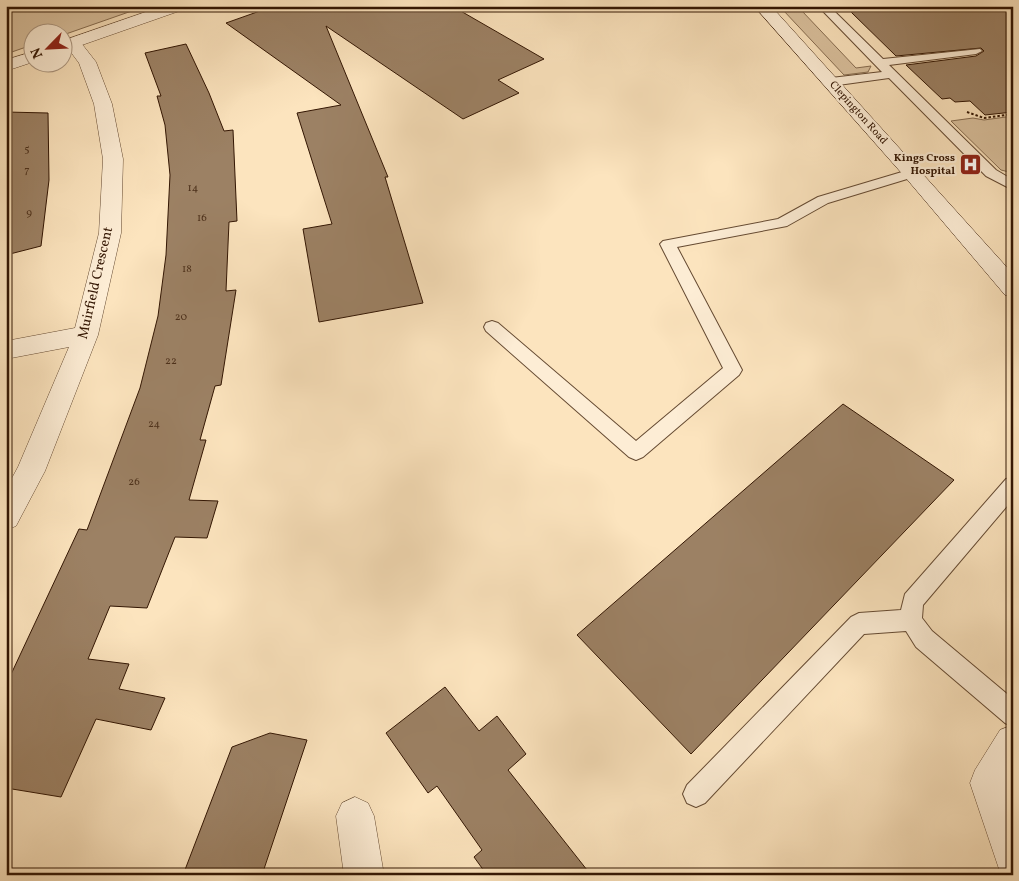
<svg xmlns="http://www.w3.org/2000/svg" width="1019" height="881" font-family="Vollkorn,serif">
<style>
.green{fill:#dac19e;stroke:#866c50}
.building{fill:#9c8164;stroke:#331603}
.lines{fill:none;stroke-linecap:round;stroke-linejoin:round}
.service-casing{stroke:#654a32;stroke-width:2}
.minor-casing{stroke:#654a32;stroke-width:1}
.tertiary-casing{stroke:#654a32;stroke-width:1}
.secondary-casing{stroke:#331603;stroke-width:1}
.path{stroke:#331603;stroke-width:2;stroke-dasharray:2.5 2;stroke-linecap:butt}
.service{fill:#fdedd5;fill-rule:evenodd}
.minor{fill:#fdedd5;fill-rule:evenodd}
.tertiary{fill:#fdedd5;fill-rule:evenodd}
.secondary{fill:#fdedd5;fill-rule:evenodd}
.labels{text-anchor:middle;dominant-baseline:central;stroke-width:4.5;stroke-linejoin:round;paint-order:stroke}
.far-street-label{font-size:11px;fill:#331603;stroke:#fdedd5}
.number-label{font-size:11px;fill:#4d311b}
.far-poi-label{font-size:11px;font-weight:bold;fill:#331603;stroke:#fdedd5;text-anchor:end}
.street-label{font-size:14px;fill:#331603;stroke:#fdedd5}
</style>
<rect width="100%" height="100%" fill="#fce4be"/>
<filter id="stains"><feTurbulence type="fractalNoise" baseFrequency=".004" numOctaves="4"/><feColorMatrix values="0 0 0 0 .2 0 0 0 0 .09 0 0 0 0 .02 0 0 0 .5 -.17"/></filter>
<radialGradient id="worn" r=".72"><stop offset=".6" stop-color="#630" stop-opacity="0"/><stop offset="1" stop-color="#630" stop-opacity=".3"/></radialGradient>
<!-- green -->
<path class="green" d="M6,6H146L63,35L62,32H32V45L6,54Z
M795,8L802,11L856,68L871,66L868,72L844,75L783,10Z
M1013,116V173L1001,170L951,121L973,118L984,120Z"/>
<!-- building -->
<path class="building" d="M274,6H452L544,59L498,80L519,93L463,119L326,26L388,177H385L423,303L319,322L303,229L332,224L297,113L341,105L226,23Z
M917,6H1013V112L985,115L970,101L955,102L950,98L942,99L906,65L976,56L984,51L981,48L896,56L851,12Z
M186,44L209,93L224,131L233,130L237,221L229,222L226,291L236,290L221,385L215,386L200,440H206L189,500L218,501L207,538L175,537L147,608L110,606L88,659L129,664L119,689L165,698L151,730L96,719L61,797L6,788V685L79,529L87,530L140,388L158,316L166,255L170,175L165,125L157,96H161L145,53Z
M6,112L48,113L49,180L41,246L6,255Z
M843,404L954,480L691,754L577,635Z
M445,687L479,731L497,716L526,754L508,770L591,875H487L474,857L482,850L437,786L428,793L386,733Z
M270,733L307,740L262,875H183L232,747Z"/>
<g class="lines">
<defs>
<path id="service" d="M759,6H783C778,11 766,12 759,10Z
M818,6H829L883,59L980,49L982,51L976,54L889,65L996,170L1013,180V190L986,176L889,78L831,86L827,85L825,82L827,79L831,78L882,72Z
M912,169L917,170L919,173L917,176L828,203L787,226L677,247L742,370L739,375L643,457L636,460L629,457L486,331L484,327L486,323L492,321L498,323L636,441L723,368L660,244L663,241L778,219L818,197Z
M1013,477V499L923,605L922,618L932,631L1013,699V727L1005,723L916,647L906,631L864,634L705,803L696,807L687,803L683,794L687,785L851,617L859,613L901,610L905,594L1006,479Z"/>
<path id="minor" d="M72,38L78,39L96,62L112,104L123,159L121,233L98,335L45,471L16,526L6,530V489L18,467L69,347L6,359V341L75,328L99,233L103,159L94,104L79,63L64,43L66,39Z
M1013,725V777L1007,786L1013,801V874L999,869L970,783L975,770L1000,730Z
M355,797L368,803L374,816L384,875H344L336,816L342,803Z"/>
<path id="tertiary" d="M163,6H187L185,9L62,52V41Z
M32,52L33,62L6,71V60Z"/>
<path id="secondary" d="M754,6H771L1013,274V297L1005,295L905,177Z"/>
</defs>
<!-- service casing -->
<use href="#service" class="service-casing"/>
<!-- minor casing -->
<use href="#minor" class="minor-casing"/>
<!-- tertiary casing -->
<use href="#tertiary" class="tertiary-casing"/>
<!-- secondary casing -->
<use href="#secondary" class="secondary-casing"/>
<!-- path -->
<path class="path" d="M967,112L984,118L1013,114"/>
<!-- service -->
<use href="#service" class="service"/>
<!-- minor -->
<use href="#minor" class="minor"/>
<!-- tertiary -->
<use href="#tertiary" class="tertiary"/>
<!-- secondary -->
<use href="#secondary" class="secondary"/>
</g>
<!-- icons -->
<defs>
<symbol id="hospital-square" viewBox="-11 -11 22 22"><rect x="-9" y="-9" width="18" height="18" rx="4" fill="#8f2418" stroke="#fdedd5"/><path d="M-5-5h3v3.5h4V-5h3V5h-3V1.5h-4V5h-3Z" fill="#fff"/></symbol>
</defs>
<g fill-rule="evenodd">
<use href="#hospital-square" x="958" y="152" width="25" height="25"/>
</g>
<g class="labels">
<!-- far-street labels -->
<g class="far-street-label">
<text transform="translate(858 113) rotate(48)">Clepington Road</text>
</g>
<!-- number labels -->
<g class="number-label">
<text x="27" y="149">5</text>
<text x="27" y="170">7</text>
<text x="193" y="188">14</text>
<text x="29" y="213">9</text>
<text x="202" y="218">16</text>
<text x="187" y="269">18</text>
<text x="181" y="317">20</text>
<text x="171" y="361">22</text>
<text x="154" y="424">24</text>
<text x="134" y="482">26</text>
</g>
<!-- far-poi labels -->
<g class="far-poi-label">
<text x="955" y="158">Kings Cross<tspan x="955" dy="13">Hospital</tspan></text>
</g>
<!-- street labels -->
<g class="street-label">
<text transform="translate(96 283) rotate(-77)">Muirfield Crescent</text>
</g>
</g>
<!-- margin -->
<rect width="1019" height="881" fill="none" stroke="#fce4be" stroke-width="25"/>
<rect x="8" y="8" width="1004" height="866" fill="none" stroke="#331603" stroke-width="2.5"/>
<rect x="12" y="12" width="994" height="856" fill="none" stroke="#331603"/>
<!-- north arrow -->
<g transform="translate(48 48) rotate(246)"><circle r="24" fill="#fdedd5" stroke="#ac9781"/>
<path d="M0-4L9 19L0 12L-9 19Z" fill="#8f2418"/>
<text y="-8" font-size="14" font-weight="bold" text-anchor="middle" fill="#331603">N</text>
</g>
<rect width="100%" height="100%" filter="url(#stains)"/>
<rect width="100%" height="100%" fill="url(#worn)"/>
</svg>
